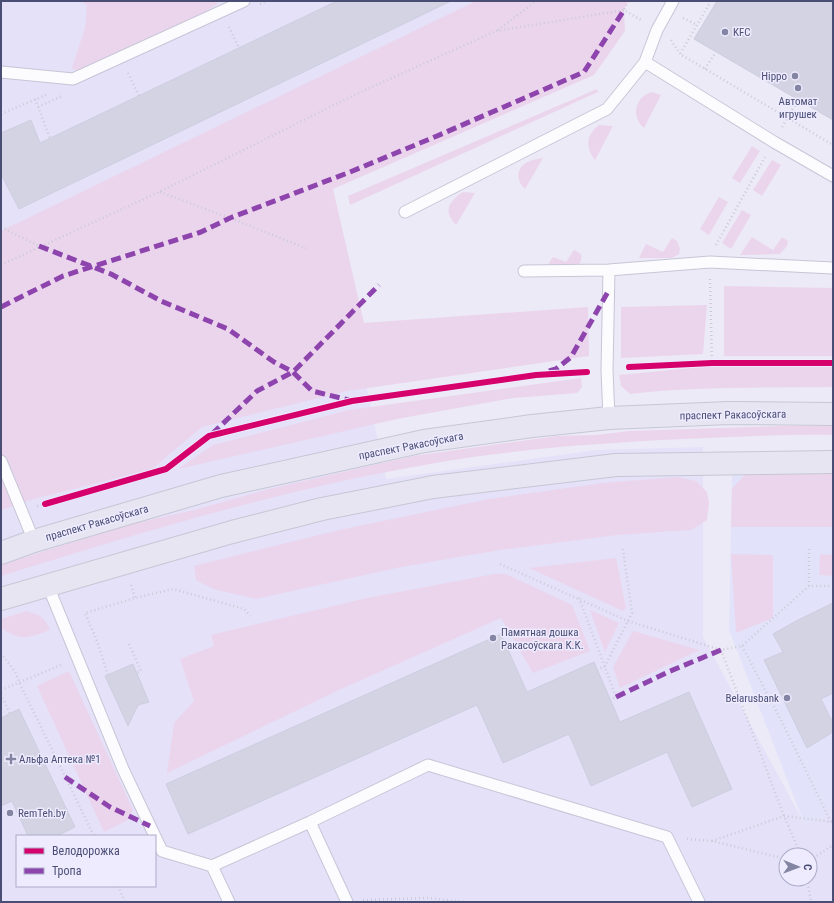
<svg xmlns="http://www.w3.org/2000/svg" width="834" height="903" font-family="'Roboto Condensed',sans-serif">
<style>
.residential{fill:#e4e1f8;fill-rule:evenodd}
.commercial{fill:#e2e3fa}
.green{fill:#ebd5ed}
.building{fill:#d3d3e3;stroke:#cdcde0}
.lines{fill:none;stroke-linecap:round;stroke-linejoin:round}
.lane-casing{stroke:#c6c6d7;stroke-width:13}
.primary-casing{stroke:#c6c7d5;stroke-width:24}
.path{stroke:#cbcbd8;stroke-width:2.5;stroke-dasharray:1 3;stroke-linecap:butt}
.lane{stroke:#fcfcfe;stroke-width:11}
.primary{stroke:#e7e5f2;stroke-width:22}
.quiet{stroke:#8e44ad;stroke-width:5;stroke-dasharray:10 5;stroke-linecap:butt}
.cycleway-casing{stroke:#eeebff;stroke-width:8}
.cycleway{stroke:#d6006c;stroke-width:6}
.poi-dot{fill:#8385a2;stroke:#eeebff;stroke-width:1.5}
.labels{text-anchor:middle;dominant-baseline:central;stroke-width:3;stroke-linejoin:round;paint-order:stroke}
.poi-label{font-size:11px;fill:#4a4e75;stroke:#eeebff;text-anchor:start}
.street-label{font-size:11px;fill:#4a4e75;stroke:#eeebff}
</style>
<rect width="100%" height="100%" fill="#eceaf7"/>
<!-- residential -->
<path class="residential" d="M1,1H625L323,180L386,479L597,450L703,447V637L804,823L833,814V902H1ZM17,836H155V886H17ZM786,855H810V879H786Z"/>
<!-- commercial -->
<path class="commercial" d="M732,475L833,478V814L804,823L729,630Z"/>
<!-- green -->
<path class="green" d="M80,1H218L217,4L180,28L82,73L72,68L85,28L87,5Z
M476,1H628L624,10L625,31L594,75L333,189L364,323L588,307L589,356L347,391L202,427L152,469L34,499L1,510V231Z
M597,89L598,92L350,205L348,196Z
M652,92L661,95L644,128C642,126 639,123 638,120C632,108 640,95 652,92Z
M599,125L613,126L595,160C585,147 586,135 599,125Z
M752,146L760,151L740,183L732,178Z
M543,158L525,189C515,180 516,166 530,161C534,159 539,159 543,158Z
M772,160L781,165L762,196L753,190Z
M463,192L475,193L456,225C443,211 448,202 463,192Z
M719,197L728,202L709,235L700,229Z
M742,210L751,215L731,249L722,243Z
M752,237L773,250L782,237L788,241L787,246L780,254L740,255Z
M672,238L677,241L680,249L679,254L672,258H639L646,244L663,252Z
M574,250L581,254C582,260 581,263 576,266L545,269L553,257L566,262Z
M724,286L833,288V356H724Z
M707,305L703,354L621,358V307Z
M712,366H833V387C766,388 697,386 630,394L621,386L619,375Z
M581,378L582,387L577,393L513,398L397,419L178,469L213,445L349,410Z
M780,426H833V435C783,434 733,437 684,439C599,443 514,449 430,464C284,489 142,532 1,576V565L127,525L194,510L269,489L413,456L557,436L596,435L629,431Z
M745,474H833V527H731L732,489Z
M678,477L696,481L707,492L709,503L707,520L691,530L617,535L500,550L401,567L256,599L213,589L196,580L194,566L339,530L489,499L603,483Z
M731,554L773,555V618L736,633Z
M820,554L833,555V576L819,575Z
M616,558L626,608L623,611L529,568Z
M494,574H506L572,605L590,651L533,673L501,618L339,690L167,773L174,723L194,701L180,659L214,646L211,635L367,598Z
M590,610L619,623L605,652Z
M27,611C41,616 44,616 50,630C27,638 22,642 1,628V619Z
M633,631L699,650L620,688L613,667Z
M69,671L133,810L128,820L104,832L37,686Z"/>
<!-- building -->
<path class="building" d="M337,1H451L19,209L1,174V133L31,120L40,143Z
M717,1H833V120L694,39Z
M833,603V693L821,699L833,723V732L807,748L764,660L783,652L773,634L798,620Z
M501,634L527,692L594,662L620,722L689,692L732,789L692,807L667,752L591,786L569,734L503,763L477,705L188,834L166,784Z
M133,664L149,702L138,705L128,726L105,676Z
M19,709L75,827L57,836H28L12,801L1,806V718Z"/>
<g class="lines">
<defs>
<path id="lane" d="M645,62L774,142L833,176
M1,72L73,79L244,1
M405,212L607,109L645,62L657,30L673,1
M609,270L607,370L609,418
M524,271L609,270L710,262L833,268
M1,461L34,541
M48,586L123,769L162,851L212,866L229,902
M310,822L347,902
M212,866L310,822L428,765L667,837L699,902"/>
<path id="primary" d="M1,553L34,541L221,486L424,441L532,426L609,418L729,413L833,414
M1,599L232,532L322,509L433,487L616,465L833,462"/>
</defs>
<!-- lane casing -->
<use href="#lane" class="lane-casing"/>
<!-- primary casing -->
<use href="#primary" class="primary-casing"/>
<!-- path -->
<path class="path" d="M628,1L624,10L643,21
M711,1L680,54L833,145
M260,4L267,1
M683,18L697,25
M229,27L239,48
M498,30L536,1
M671,40L680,54
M705,69L716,52
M128,73L139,96
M35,99L50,138
M38,107L62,96
M1,114L46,95
M782,127L798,100
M160,192L230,218L308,249
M1,227L39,246
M716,245L765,157
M1,265L159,192L352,96L496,31L624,10
M710,279L712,363
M629,367L712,363H833
M37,506L166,469L209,436L352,401L536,375L587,372
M500,564L628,621L721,650L742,646L809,586H833
M131,585L135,598
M809,586V546
M579,598L616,697L610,700
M129,644L141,671L136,673
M742,646L781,720L831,822
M721,650L784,816L801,855
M1,653L16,673L19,682L94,836
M597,670L605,666L632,613L623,549
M108,675L97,641L85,613L135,598L173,589L244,609L250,616
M1,690L61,665
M1,694L10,714
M687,839L712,841L786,859
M712,841L784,816L833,822
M810,860L833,845
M807,879L811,902
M118,886L125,902
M363,900L428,898L465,902"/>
<!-- lane -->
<use href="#lane" class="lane"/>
<!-- primary -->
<use href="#primary" class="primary"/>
<!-- quiet -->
<path class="quiet" d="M39,246L111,274L161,301L228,329L274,362L293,372L312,391L349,400
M1,307L63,276L201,232L230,218L350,172L437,136L584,72L624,10
M549,371L556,369L571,357L609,290
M212,434L257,391L293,372L379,285
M616,697L668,672L721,650
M65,777L110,807L150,826"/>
<defs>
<path id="cycleway" d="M629,367L712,363H833
M45,504L166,469L209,436L352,401L536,375L587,372"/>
</defs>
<!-- cycleway casing -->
<use href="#cycleway" class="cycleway-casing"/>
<!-- cycleway -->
<use href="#cycleway" class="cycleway"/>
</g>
<!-- markers -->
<g class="poi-dot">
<circle cx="725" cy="32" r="4"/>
<circle cx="795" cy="76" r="4"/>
<circle cx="798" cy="88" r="4"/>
<circle cx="493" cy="638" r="4"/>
<circle cx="787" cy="698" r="4"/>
<path d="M9 753h4v4h4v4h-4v4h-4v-4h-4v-4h4z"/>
<circle cx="10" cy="813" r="4"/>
</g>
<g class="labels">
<!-- poi labels -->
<g class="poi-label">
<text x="733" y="32">KFC</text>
<text x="787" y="76" text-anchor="end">Hippo</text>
<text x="798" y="101" text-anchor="middle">Автомат<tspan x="798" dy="13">игрушек</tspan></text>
<text x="501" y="632">Памятная дошка<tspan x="501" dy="13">Ракасоўскага К.К.</tspan></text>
<text x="779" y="698" text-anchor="end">Belarusbank</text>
<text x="19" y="759">Альфа Аптека №1</text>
<text x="18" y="813">RemTeh.by</text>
</g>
<!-- street labels -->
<g class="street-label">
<text transform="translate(733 415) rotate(-1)">праспект Ракасоўскага</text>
<text transform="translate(411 446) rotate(-11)">праспект Ракасоўскага</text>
<text transform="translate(97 523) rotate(-16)">праспект Ракасоўскага</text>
</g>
</g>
<!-- border -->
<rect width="834" height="903" fill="none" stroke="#4a4e75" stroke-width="4"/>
<!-- legend -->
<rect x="16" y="835" width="140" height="52" fill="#eeebff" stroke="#acacc8"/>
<rect x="24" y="848" width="20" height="6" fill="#d6006c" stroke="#acacc8"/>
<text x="52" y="855" font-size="12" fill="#4a4e75">Велодорожка</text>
<rect x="24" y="868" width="20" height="6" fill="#8e44ad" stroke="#acacc8"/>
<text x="52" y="875" font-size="12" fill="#4a4e75">Тропа</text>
<!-- north arrow -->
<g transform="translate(798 867) rotate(91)"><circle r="19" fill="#eeebff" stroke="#acacc8"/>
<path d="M0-3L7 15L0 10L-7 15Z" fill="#8385a2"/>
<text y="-6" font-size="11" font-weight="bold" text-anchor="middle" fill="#4a4e75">С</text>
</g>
</svg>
